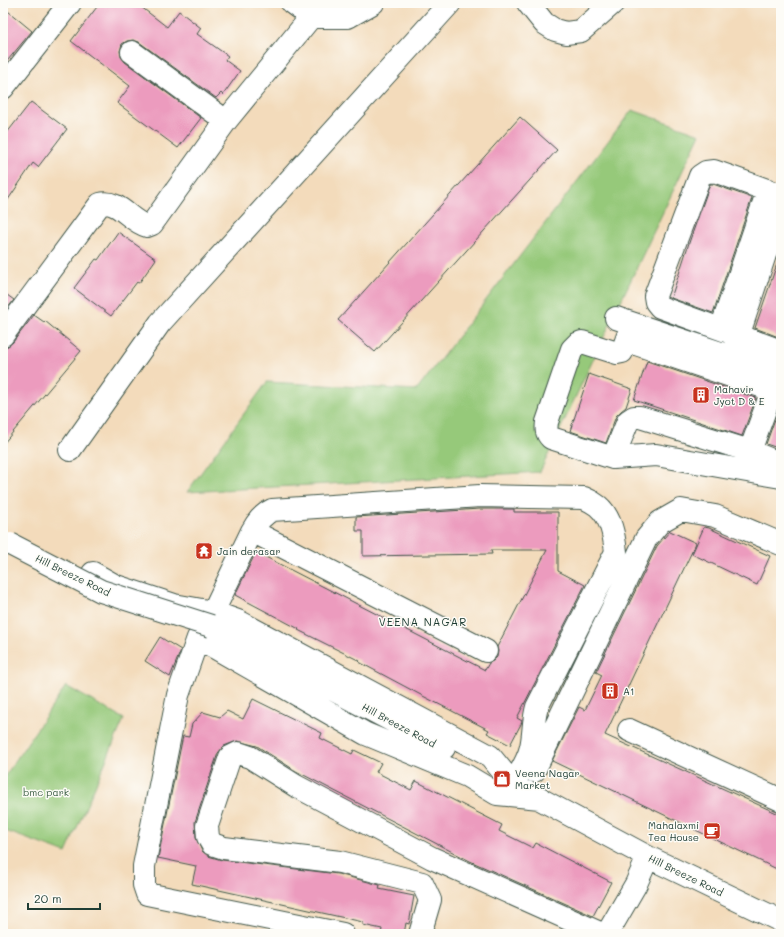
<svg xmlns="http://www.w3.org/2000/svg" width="784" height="937" font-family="Mali,sans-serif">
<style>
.green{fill:#96c97a;stroke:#5a8357}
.building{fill:#ec9bbe}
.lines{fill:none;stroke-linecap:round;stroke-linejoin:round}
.minor-casing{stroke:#3f5548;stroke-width:24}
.tertiary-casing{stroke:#3f5548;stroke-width:24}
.minor{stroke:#fff;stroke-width:22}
.tertiary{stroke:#fff;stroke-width:22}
.minor-bridge-casing{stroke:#3f5548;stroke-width:24;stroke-linecap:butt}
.minor-bridge{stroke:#fff;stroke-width:22}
.labels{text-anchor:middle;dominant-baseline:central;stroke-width:3;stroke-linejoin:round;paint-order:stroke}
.poi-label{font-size:10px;fill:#1f3d34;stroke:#fdfcf7;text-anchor:start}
.street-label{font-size:10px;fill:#1f3d34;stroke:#fdfcf7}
.park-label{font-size:10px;fill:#3d6046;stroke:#fdfcf7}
.neighbourhood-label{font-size:11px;letter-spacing:1px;fill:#1f3d34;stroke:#fdfcf7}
</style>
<rect width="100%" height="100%" fill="#fdfcf7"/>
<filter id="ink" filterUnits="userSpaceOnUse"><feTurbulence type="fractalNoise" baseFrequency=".025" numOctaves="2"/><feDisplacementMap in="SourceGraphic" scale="8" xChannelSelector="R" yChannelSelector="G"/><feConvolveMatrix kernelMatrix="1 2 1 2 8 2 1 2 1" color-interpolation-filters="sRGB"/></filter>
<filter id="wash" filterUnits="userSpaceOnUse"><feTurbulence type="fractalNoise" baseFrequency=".012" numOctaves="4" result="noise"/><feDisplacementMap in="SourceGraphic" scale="16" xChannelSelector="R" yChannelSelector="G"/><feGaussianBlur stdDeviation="0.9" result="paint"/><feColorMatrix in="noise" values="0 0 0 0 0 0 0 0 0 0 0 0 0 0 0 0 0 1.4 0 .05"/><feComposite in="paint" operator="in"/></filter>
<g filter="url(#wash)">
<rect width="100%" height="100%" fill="#f3dbbb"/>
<!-- green -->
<path class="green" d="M632,110L700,134L540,472L187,492L267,382L417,390Z
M66,686L124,719L66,853L3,830V779Z"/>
<g id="blocks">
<!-- building -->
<path class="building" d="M100,3H136L167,27L179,11L201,28L197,34L228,56L225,60L240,71L223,95L221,93L216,98L139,42L133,40L127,41L122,44L120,51L121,57L125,62L201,118L178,148L117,103L130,86L71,41Z
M3,7L32,31L3,66Z
M31,102L67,129L38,167L33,163L3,207V138Z
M520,117L557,150L375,352L338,320Z
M710,184H713L752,198L713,313L671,298L690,240Z
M118,232L156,259L139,283L137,282L111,316L74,288L96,259L98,260Z
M778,261H781V338L755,328Z
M3,292L14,300L3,314Z
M34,315L44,322L45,321L81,351L3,444V347L8,346L13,342Z
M647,361L756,398L742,436L634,400Z
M589,374L632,389L626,407L621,411L616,416L606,443L570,431Z
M780,405H781V449L766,444Z
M480,509H514V512H558V571L585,585L517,718L522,721L521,724L510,745L487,733L489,730L419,694L359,662L360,661L298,630L299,629L235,595L256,552L485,670L489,663L493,661L497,657L498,651L497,647L547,550H491L492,554L363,556V531H356V517Z
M704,527L709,528L770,556L757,585L692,554Z
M670,531L696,543L605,735L781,815V871L552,761L579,707L585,710L602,675L596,672L657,546Z
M160,637L181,650L170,677L145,661Z
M253,699L322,733L320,738L352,754L354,750L381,763L376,772L411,790L416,781L502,825L499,831L533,848L536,843L611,882L593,916L470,861L296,771L257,746L237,741L224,746L218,753L195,822L196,838L202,851L208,856L222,860L338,874L380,885L379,889L414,896L409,924L406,923L404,934H381L382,929L363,925V922L192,884L196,866L158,858L183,736L189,737L192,724L203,712L220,717L227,711L243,719Z"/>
</g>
</g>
<g filter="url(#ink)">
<use href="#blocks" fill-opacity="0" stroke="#3f5548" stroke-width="1"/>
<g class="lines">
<defs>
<path id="minor" d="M528,3L544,23L555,30L566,33L581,31L613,3
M132,52L226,121
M3,88L70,3
M781,195L714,171L706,172L700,176L655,296L656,302L660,307L781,351
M616,318L781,373
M632,324L622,352L617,353L582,342L577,344L572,349L547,422C546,429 546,433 551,438L613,458L656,455L781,477
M721,329L768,190
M3,335L100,204C119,199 130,222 147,226L152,224L226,121L311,17L319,3
M627,341L781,393
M734,349L781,206
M70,450L160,323L450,3
M750,451L777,377
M613,458L628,421L634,417H640L750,451L781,464
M93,573L116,586L174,605L213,612L238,621L490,756L513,784C520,772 528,761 531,747C534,734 533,720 537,707L616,552C614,535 611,517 598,506C594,503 589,500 584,498L480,496L272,510C262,515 257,522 252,531
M211,626L444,748
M198,638L178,695L144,866V885L147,894L343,934
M486,651L252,531L213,612L198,638L366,734L467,776L497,794L540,798
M629,730L781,800
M534,771L646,539L660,522L681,510L715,516L781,544
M527,792L648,857L781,921
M420,934L430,900L422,883L340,862L224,848L212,844L208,837L207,826L230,757L238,753L250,757L296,786L432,858L602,934
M607,934L636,884L648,857"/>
<path id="tertiary" d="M292,3L311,17H348L373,3"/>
</defs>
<!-- minor casing -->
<use href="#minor" class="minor-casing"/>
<!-- tertiary casing -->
<use href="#tertiary" class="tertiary-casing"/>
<!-- minor -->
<use href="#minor" class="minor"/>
<!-- tertiary -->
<use href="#tertiary" class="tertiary"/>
<defs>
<path id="minor-bridge" d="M10,544L101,591L211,626"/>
</defs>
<!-- minor-bridge casing -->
<use href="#minor-bridge" class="minor-bridge-casing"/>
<!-- minor-bridge -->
<use href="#minor-bridge" class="minor-bridge"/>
</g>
</g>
<!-- icons -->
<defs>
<symbol id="building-square" viewBox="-11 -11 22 22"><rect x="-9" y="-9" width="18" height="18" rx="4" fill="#c8321e" stroke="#fdfcf7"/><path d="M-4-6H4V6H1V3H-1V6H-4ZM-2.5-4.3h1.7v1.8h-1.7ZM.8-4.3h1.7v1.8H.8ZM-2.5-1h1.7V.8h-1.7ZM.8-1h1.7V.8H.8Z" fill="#fff"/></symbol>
<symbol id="temple-square" viewBox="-11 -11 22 22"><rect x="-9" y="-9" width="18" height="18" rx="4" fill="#c8321e" stroke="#fdfcf7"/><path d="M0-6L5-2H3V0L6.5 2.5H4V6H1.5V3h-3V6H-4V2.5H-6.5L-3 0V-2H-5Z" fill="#fff"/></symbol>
<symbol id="shop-square" viewBox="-11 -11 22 22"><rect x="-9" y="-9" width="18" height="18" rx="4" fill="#c8321e" stroke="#fdfcf7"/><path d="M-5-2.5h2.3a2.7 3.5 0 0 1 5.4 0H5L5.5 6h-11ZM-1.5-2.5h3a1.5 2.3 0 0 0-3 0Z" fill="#fff"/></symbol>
<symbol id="cafe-square" viewBox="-11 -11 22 22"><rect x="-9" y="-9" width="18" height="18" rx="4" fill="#c8321e" stroke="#fdfcf7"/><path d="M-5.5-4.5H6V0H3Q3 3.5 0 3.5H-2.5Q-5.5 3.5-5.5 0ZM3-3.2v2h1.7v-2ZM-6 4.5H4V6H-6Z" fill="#fff"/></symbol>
</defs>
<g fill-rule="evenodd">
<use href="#building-square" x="691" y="385" width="20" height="20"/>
<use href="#temple-square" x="194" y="541" width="20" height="20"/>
<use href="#building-square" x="600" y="681" width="20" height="20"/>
<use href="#shop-square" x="492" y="769" width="20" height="20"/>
<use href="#cafe-square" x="702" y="821" width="20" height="20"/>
</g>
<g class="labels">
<!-- poi labels -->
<g class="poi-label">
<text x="714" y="389">Mahavir<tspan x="714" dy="12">Jyot D &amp; E</tspan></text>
<text x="217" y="551">Jain derasar</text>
<text x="623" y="691">A1</text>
<text x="515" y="773">Veena Nagar<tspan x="515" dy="12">Market</tspan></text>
<text x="699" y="825" text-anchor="end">Mahalaxmi<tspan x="699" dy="12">Tea House</tspan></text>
</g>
<!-- street labels -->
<g class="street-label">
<text transform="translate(73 575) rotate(26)">Hill Breeze Road</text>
<text transform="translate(399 725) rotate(28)">Hill Breeze Road</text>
<text transform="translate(686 875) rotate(26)">Hill Breeze Road</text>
</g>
<!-- park labels -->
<g class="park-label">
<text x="46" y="792">bmc park</text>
</g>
<!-- neighbourhood labels -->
<g class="neighbourhood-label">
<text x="423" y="621">VEENA NAGAR</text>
</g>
</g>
<!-- margin -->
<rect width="784" height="937" fill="none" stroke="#fdfcf7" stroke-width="16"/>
<!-- scale -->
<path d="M28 903v6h72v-6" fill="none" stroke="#1f3d34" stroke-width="2"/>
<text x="34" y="903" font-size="12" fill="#1f3d34" stroke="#fdfcf7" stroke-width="3" paint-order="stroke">20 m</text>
</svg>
